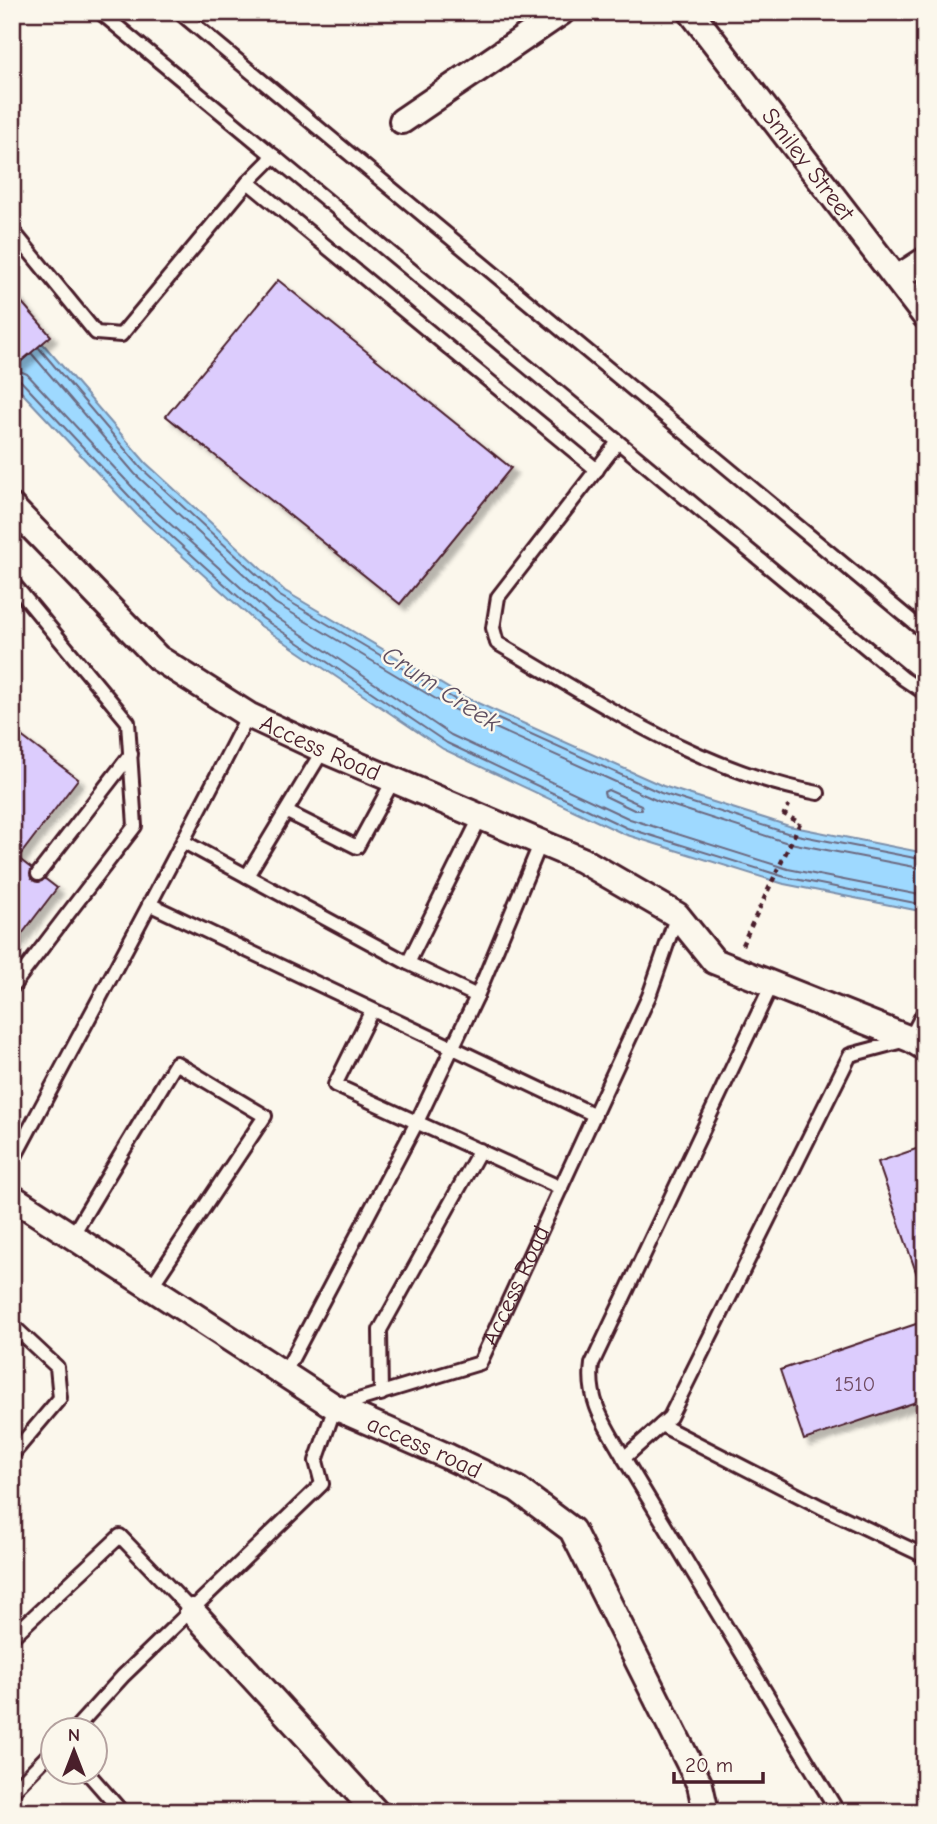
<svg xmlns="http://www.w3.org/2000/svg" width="937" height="1824" font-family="'Comic Neue',sans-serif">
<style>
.water{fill:#9ed9ff;stroke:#7c8faa;stroke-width:2}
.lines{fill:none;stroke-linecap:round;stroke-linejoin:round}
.shore{stroke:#6c6980;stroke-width:2}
.building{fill:#dcccfd;stroke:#4a1f2b;stroke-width:2;filter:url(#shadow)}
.lane-casing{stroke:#4a1f2b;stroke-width:18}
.street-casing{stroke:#4a1f2b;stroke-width:30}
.path{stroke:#4a1f2b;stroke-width:4.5;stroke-dasharray:5 5;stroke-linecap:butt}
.lane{stroke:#fbf7ec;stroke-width:12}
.street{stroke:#fbf7ec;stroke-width:24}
.labels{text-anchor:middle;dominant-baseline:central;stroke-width:5;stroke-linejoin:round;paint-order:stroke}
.number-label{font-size:21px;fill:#6e4a60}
.street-label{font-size:24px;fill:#4a1f2b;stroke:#fbf7ec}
.water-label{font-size:26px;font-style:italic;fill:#5f4e60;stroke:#fbf7ec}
</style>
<defs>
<filter id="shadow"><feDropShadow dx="6" dy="6" stdDeviation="2" flood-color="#0004"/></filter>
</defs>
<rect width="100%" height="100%" fill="#fbf7ec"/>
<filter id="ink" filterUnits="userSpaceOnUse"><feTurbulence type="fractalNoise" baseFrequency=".0143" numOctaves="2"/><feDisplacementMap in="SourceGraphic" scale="14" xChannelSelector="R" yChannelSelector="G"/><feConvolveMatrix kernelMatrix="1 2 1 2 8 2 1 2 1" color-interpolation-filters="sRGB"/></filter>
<g filter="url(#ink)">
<!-- water -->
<path class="water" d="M12,308L146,463L285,591L460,695L663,786L789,826L925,853V912L784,884L624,834L443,749L258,624L137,515L12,382Z"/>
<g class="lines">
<!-- shore -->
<path class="shore" d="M39,348L141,468L280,596L456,700L661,793L787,833L925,860
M32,354L135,474L275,603L451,708L658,801L785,842L925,869
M15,369L27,374L148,504L267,611L451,735L630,819L788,869L925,896
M12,377L20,380L142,510L262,618L447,743L627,828L785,877L925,905
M608,790L641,805L642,810H634L605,796L604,792Z"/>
</g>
<!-- building -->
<path class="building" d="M278,280L511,468L400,604L166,416Z
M12,291L51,336L12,369Z
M12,729L78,779L18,858L57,888L12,947Z
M925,1146V1298L878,1162Z
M925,1321V1399L804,1440L780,1370Z"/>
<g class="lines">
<defs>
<g id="lane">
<path d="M100,12L904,679L925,693"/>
<path d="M179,12L925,632"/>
<path d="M248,182L597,470"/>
<path d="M12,230L96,333L121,335L248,182L274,156"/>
<path d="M618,442L498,597L493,628L497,643C599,702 700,771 818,793"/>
<path d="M12,582L128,722L135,826L12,987"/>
<path d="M287,812L357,847L394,779"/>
<path d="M184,842L408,963L477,996L417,1122L284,1374"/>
<path d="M38,874L131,754"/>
<path d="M247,876L323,750"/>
<path d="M149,904L595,1115"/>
<path d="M408,963L481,816"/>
<path d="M477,996L541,842"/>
<path d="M372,1010L335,1085L561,1188"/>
<path d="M12,1162C91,1013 172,866 248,715"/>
<path d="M72,1236L176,1063L265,1116L151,1287"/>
<path d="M12,1325L57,1367L60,1398L12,1455"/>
<path d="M381,1394L380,1330L480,1150"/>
<path d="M661,1425L821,1507L925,1556"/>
<path d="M624,1458C606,1426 587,1402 592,1364L772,984"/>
<path d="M12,1637L120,1536L192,1611"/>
<path id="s1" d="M74,1730L123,1676L322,1484L316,1461L335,1407L480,1363L649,996L677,915"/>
<path d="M87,1772L122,1812"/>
<path d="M12,1792L52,1751"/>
<path d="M838,1812L624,1458L670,1417L850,1055L910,1039L925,1010"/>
</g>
<g id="street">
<path id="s2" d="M691,12L925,316"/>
<path d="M402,121L562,12"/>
<path d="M897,278L925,260"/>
<path id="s3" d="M12,507L158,658L248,715L323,750L582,860L677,915L714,961L910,1039L925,1048"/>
<path id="s4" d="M12,1197L335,1407L449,1457L517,1489L572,1530L700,1785L706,1812"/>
<path d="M192,1611L376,1812"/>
</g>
</defs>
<!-- lane casing -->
<use href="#lane" class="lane-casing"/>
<!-- street casing -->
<use href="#street" class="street-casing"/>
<!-- path -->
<path class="path" d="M742,945L800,823L784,814L789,805"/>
<!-- lane -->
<use href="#lane" class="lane"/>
<!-- street -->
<use href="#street" class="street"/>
</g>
</g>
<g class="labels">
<!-- number labels -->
<g class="number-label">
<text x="855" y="1384">1510</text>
</g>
<!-- street labels -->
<g class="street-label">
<text stroke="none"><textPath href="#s2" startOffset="192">Smiley Street</textPath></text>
<text stroke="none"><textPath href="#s3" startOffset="396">Access Road</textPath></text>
<text stroke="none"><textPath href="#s1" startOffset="667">Access Road</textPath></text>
<text stroke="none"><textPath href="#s4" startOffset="483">access road</textPath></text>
</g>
<!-- water labels -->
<g class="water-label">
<text transform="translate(441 689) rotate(33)">Crum Creek</text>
</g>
</g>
<!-- margin -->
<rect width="937" height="1824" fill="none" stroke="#fbf7ec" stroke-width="42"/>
<rect x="21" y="21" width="895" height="1782" fill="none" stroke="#4a1f2b" stroke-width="2.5" filter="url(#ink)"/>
<!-- north arrow -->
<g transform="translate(74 1751)"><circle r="33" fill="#fbf7ec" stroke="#b4a19f" stroke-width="2"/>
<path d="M0-5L12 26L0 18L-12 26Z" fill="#4a1f2b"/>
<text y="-10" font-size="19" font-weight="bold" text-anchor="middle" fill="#4a1f2b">N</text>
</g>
<!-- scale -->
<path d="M674 1772v10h89v-10" fill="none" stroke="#4a1f2b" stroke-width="3.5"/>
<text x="685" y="1772" font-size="21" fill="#4a1f2b" stroke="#fbf7ec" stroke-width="5" paint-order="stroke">20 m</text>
</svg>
